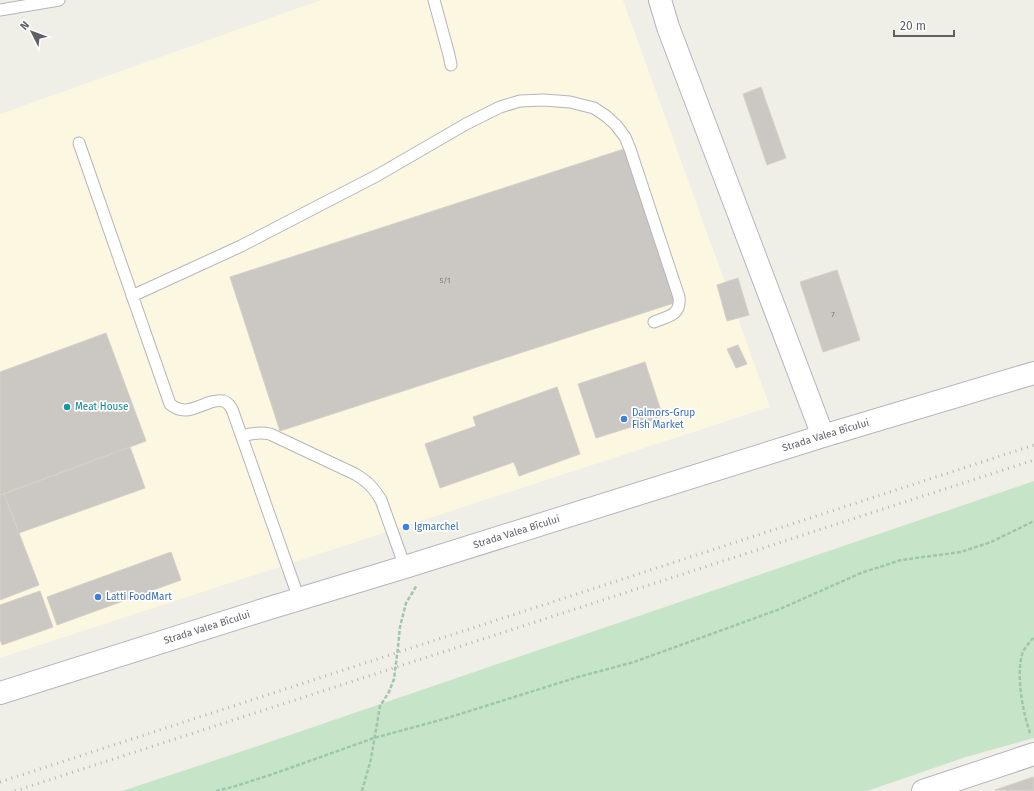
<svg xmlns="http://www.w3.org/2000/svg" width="1034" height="791" font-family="'Fira Sans',sans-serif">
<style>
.commercial{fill:#fcf7e0}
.green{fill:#c6e5c8}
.building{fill:#cbc8c4;stroke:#d4d0c6}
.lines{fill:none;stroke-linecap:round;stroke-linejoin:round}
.service-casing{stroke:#b4b6ba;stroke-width:13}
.minor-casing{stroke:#b4b6ba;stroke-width:24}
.path{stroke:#9fc6ad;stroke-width:2.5;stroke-dasharray:4 2;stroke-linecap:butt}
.service{stroke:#fff;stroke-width:11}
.minor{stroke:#fff;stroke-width:22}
.rail{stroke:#b5b5b6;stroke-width:3;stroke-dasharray:1 5;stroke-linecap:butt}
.culture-dot{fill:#0f9aa8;stroke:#fff;stroke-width:1.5}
.shop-dot{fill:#3f7fe0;stroke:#fff;stroke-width:1.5}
.labels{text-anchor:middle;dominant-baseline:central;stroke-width:3.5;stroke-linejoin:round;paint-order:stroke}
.number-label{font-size:8px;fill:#797b7e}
.culture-label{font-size:10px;fill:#0d838f;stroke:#fff;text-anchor:start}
.shop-label{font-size:10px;fill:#366cbe;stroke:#fff;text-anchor:start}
.street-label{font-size:10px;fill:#5e6166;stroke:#fff}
</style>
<rect width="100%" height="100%" fill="#efeee7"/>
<!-- commercial -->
<path class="commercial" d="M321,0H623L770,407L0,658V114Z"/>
<!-- green -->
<path class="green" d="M1034,481V738L966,757L867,791H122L231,755Z"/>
<!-- building -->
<path class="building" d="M761,87L786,158L767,165L743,94Z
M627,148L677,302L280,431L230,277Z
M837,270L860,340L823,352L800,282Z
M738,278L749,315L727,321L717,285Z
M106,333L146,441L0,495V372Z
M738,345L747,364L736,368L727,349Z
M645,362L663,417L596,438L578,384Z
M557,387L580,454L519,476L514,462L440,488L425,444L476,426L473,417Z
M130,447L145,488L19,533L4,494Z
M4,494L39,585L0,600V495Z
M171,552L181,580L57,625L47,597Z
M40,591L53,627L2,645L0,639V605Z
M1033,777L1034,780V791L995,790Z"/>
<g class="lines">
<defs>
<path id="service" d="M434,0L449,55L451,65
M0,10L59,0
M79,143L170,404C184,416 196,407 211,402C215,401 220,400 223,401C228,402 230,406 232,409L299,599
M132,296L241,246L378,175L466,124L500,107L520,101L544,100L570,102L594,108L606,116L616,125L625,137L630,149L679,297C681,316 668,316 654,322
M242,436C252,433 260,432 270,434L355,474C367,481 373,487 381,500L405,567"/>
<g id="minor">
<path d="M660,0L668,27L823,436"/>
<path id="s1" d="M0,693L263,610L405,567L823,436L1034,373"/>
<path d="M923,791L1034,754"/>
</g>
</defs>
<!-- service casing -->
<use href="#service" class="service-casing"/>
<!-- minor casing -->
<use href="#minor" class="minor-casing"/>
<!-- path -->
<path class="path" d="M1030,733C1023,713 1016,676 1022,655C1023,649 1030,642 1034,637
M216,791L236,786L273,774L374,738L444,719L578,677L634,662L780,609L861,573L901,560L961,552L991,542L1034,521
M362,791L371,759L380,706L389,692L394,679L398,647L400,627L406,603L417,585"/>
<!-- service -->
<use href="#service" class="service"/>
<!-- minor -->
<use href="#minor" class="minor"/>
<!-- rail -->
<path class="rail" d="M0,782L1034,445
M15,791L1034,460"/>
</g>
<!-- markers -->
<circle class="culture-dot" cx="67" cy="407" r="4"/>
<g class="shop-dot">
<circle cx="624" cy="419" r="4"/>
<circle cx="406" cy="527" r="4"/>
<circle cx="98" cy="597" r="4"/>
</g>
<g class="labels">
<!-- number labels -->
<g class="number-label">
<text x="445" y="280">5/1</text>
<text x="833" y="314">7</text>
</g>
<!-- culture labels -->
<g class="culture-label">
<text x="75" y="407">Meat House</text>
</g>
<!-- shop labels -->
<g class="shop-label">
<text x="632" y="413">Dalmors-Grup<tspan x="632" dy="12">Fish Market</tspan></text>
<text x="414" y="527">Igmarchel</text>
<text x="106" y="597">Latti FoodMart</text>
</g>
<!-- street labels -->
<g class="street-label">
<text stroke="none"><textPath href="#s1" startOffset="865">Strada Valea Bîcului</textPath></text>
<text stroke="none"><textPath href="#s1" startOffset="541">Strada Valea Bîcului</textPath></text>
<text stroke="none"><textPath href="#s1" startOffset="217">Strada Valea Bîcului</textPath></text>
</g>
</g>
<!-- north arrow -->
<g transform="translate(32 32) rotate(312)" stroke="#ffffff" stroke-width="3" paint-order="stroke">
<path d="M0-3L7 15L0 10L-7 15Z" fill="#5e6166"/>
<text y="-6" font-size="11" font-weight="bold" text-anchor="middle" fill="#5e6166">N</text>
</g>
<!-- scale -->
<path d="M894 30v6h60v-6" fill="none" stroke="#5e6166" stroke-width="2"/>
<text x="900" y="30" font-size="12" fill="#5e6166" stroke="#ffffff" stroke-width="3" paint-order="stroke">20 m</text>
</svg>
